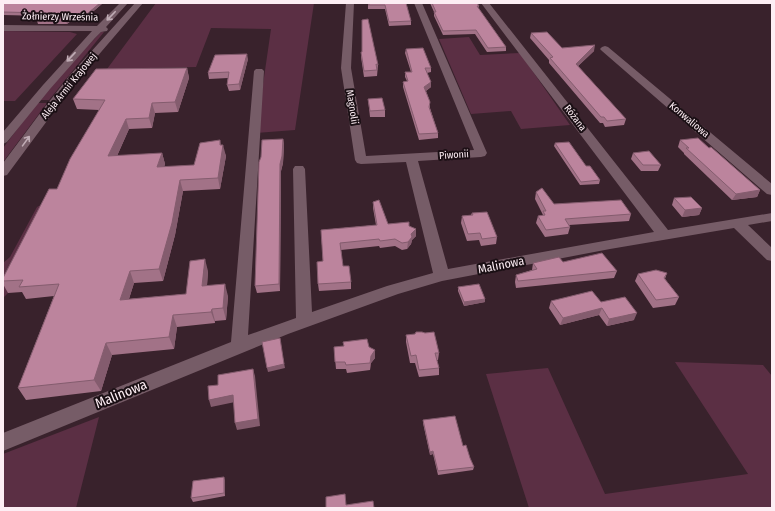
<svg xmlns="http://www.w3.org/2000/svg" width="775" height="511" font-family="'Fira Sans Condensed',sans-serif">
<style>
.green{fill:#5b2f44}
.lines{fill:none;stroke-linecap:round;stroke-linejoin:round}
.minor{fill:#765c67;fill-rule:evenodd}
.wall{fill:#a27287}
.shaded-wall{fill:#845c6e}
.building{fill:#bc849d;stroke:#845c6e}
.oneway{stroke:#c0acb5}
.labels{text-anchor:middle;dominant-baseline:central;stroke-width:4;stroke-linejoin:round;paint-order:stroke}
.far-street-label{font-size:10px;fill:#fdeef4;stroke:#1a0f14}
.street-label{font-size:12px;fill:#fdeef4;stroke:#1a0f14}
.near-street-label{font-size:14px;fill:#fdeef4;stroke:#1a0f14}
</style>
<rect width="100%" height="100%" fill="#39222c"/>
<!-- green -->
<path class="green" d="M156,3H314L295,130L256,133L271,29L211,28L196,67L107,69Z
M3,31L70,32L77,34L15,101H3Z
M101,32H104L49,100H40L64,71Z
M469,37L480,55L520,53L570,125L521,129L511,111L471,114L439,39Z
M37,103H47L3,162V148Z
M44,203L8,293L3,298V263L10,257L37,207Z
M675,362L763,365L772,376V508H529L486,374L548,368L605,494L748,474Z
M99,417L76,508H3V454Z"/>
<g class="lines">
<!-- minor -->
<path class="minor" d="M120,3H128L106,27L108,29L107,31L101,32L95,38L50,89L7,142L3,144V132L43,85L92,31H3V25L97,26Z
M135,3H143L78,79L7,175L3,176V163L41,112L70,75Z
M346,3H354L351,68L366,156L474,150L414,3H422L487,153L485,156L481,157L418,161L448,269L654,232L481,3H489L668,230L772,213V221L748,225L772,248V261L767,260L734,228L610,249L442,281L398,294L288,334L3,451V433L231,342L254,71L256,69H262L264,71L248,335L296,318L293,169L295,166H303L305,169L312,312L387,286L433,273L406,162L361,164L357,163L355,160L341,68Z
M605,46L608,47L772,184V195L767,194L602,51L600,49L602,47Z"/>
</g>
<!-- wall -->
<path class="wall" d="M3,3H103L82,21H71L67,24H38L37,21L44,16L3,15Z
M406,3L411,21V25L389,26L385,9H368V5Z
M430,3H477L479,6L478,8L506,47V51L487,52L475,34L443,35L434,16V12Z
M531,33L562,48L594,51L578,66L626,119L624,125L605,127L603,123H600L549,63V60L530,38Z
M406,49L431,68V72L427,73L431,87L426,91L430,102V108L438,133V138L419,140L403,87V82L407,81L405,77V72H411L405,53Z
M361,52L378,65L377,76L364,77L361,57Z
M248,59L240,90L229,91L227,85L228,78L209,79L208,73Z
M187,68L189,78L178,112L155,113L152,128L129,129L117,156L162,153L165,164L164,167L194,165L221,145L226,156L220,189L183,191L175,235L163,281L134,283L129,299L186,294L208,271L207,286L228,296L226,320L215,321V323L177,327L174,349L112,355L101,391L26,400L18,388L54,296L26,299L22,292L8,293L3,284V278L57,189L99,110L77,109L73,99Z
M368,99L385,110V117H370Z
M283,139L284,145L283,163L281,171L280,291L257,293L255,286L261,157Z
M680,140L709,148L760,190L757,197L732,200L684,154V153L678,147Z
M555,143L586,166L600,180L599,184L580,185L554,146Z
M633,153L661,165L658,171H641L631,159Z
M536,192L554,204L631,214L629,221L569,225L570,227L568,234L545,237L536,223L538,216L543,215L535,199Z
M674,198L702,208L699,215L682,217L672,205Z
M373,202L388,224L409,226L416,229V236L412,240L411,244L407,249L402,250L395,246L380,248L379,246L341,250L343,266L351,282V289L319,291L318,284L323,261L321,230L376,225L373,208Z
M472,213L497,237L496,244L481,246L479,240L467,241L461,223L462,216L471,215Z
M563,262L617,271L614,278L516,288L515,282L516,275L532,270L533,263Z
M667,273L665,279L679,297L675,305L653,308L635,281L638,274Z
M458,287L485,299V302L464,306L458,291Z
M551,301L601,302L634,320L607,326L599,315L560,325L549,308Z
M406,335L439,353L438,360H437L439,368V375L419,377L415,363H410L406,342Z
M334,347H369L375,358L371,363L370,370L347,373L346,369H336Z
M423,420L463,446L474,467L473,470L438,475L433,454L430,455L423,423Z
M225,480V496L193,502L191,498Z"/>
<!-- shaded-wall -->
<path class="shaded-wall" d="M100,3H103L82,21V18Z
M70,18L71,21L67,24L66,21Z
M595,45L594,51L575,69L576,64Z
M247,54L248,59L240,90L239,84Z
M187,68L189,78L178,112L175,102Z
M431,82V87L424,92V87Z
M152,103L155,113L152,128L149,118Z
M126,119L129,129L112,167L108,156Z
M283,139L284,145L283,163L281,171L280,291L279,284L280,164Z
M220,140L222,152L223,145L226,156L220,189L218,178Z
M162,153L165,164L161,178L157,167Z
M180,180L183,191L175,235L163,281L159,269Z
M760,190L757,197L732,200L736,194Z
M702,208L699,215L682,217L685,210Z
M416,229V236L412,240L411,244L407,249L408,242L411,234Z
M205,259L208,271L206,298L202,286Z
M130,271L134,283L125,311L120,300Z
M225,284L228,296L226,320L223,308Z
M485,299V302L464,306V302Z
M602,308L599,315L560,325L563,318Z
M212,309L215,321V323L211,312Z
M637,313L634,320L607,326L609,319Z
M173,315L177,327L174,349L169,337Z
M280,342L285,368L268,372L267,368Z
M106,343L112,355L101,391L94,380Z
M375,350V358L371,363L370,370L371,356Z
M253,369L255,376L260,426L237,430L235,423Z
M233,395L235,402L211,407L209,400Z
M433,451V454L430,455V452Z
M224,477L225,480V496L224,493Z"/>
<!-- building -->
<path class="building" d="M3,3H100L82,18H70L66,21H37L47,13L3,12Z
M371,3H406L411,21L389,22L385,5H368Z
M432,3H477L479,6H477L506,47L488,48L476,30L443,31L434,12H436Z
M368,19L378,65L376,64L377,70L364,71L361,52H362V20Z
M547,32L562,48L595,45L576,64L626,119L607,121L604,117H601L550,58L553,57L531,33Z
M423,48L431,68H425L431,82L424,87L430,102L429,107L438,133L419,134L403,82L408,81L405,72H412L406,49Z
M247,54L239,84L227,85L229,72L208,73L215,55Z
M187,68L175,102L152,103L149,118L126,119L108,156L162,153L157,167L194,165L200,143L220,140V145H223L218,178L180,180L172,223L159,269L130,271L120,300L186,294L190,261L205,259L202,286L225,284L223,308L212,309L211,312L173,315L169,337L106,343L94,380L18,388L59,284L19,287L23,280L3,281V278L49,189H57L70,159L105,100L73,99L96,69Z
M382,98L385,110L370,111L368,99Z
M698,138L709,148L711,147L760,190L736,194L686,148H689L680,140Z
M283,139L282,156L280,164L279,284L255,286L259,162L261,157L262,140Z
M569,142L586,166H590L600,180L581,182L555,143Z
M649,151L661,165H643L633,153Z
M542,188L554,204L621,200L631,214L565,219L570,227L546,230L538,216L545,215L543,211H546L536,192Z
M691,197L702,208L685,210L674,198Z
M379,200L388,224L409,222V226L416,229L411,234L412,237L408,242L402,243L395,239L380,241L379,239L340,243L343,266H349L351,282L318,284L317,262L323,261L321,230L377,225L373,202Z
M487,212L497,237L482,239L480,233L468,234L462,216L473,215L472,213Z
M602,253L617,271L518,281L516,275L537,269L533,263L559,257L563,262Z
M656,270L667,273L664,278L679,297L656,300L638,274Z
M479,284L485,299L464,302L458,287Z
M592,291L601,302L625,297L637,313L609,319L602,308L563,318L551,301Z
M416,332H422L425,333L434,332L439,353H435L439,368L419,370L416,355L411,356L406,335L415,334Z
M280,338L284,364L267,368L262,342Z
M367,339L369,347L375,350L371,356L370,363L346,365L345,362H335L334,347L344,346L343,342Z
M253,369L258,419L235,423L233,395L209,400L208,386L218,385V375Z
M455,416L463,446L466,445L470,458L474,467L438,471L433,451L430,452L423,420Z
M224,477V493L191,498L193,481Z
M345,494L346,505L373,501L374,508H326V497Z"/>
<!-- one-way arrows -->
<defs><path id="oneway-shaft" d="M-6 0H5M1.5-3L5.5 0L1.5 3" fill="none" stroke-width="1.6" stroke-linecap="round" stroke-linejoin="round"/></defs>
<g class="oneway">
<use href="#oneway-shaft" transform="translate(111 16) rotate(134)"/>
<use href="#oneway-shaft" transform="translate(71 57) rotate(133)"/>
<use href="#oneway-shaft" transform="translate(26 141) rotate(-54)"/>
</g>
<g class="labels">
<!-- far-street labels -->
<g class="far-street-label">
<text transform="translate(60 17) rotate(1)">Żołnierzy Września</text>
<text transform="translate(69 86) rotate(-51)">Aleja Armii Krajowej</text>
<text transform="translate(352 107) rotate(81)">Magnolii</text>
<text transform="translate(575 118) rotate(53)">Różana</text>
<text transform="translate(689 120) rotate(40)">Konwaliowa</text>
<text transform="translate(454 155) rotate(-4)">Piwonii</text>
</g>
<!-- street labels -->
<g class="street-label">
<text transform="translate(501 265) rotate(-11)">Malinowa</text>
</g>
<!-- near-street labels -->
<g class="near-street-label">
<text transform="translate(121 394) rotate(-22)">Malinowa</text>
</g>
</g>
<!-- border -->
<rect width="775" height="511" fill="none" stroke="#fdeef4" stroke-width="8"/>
</svg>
